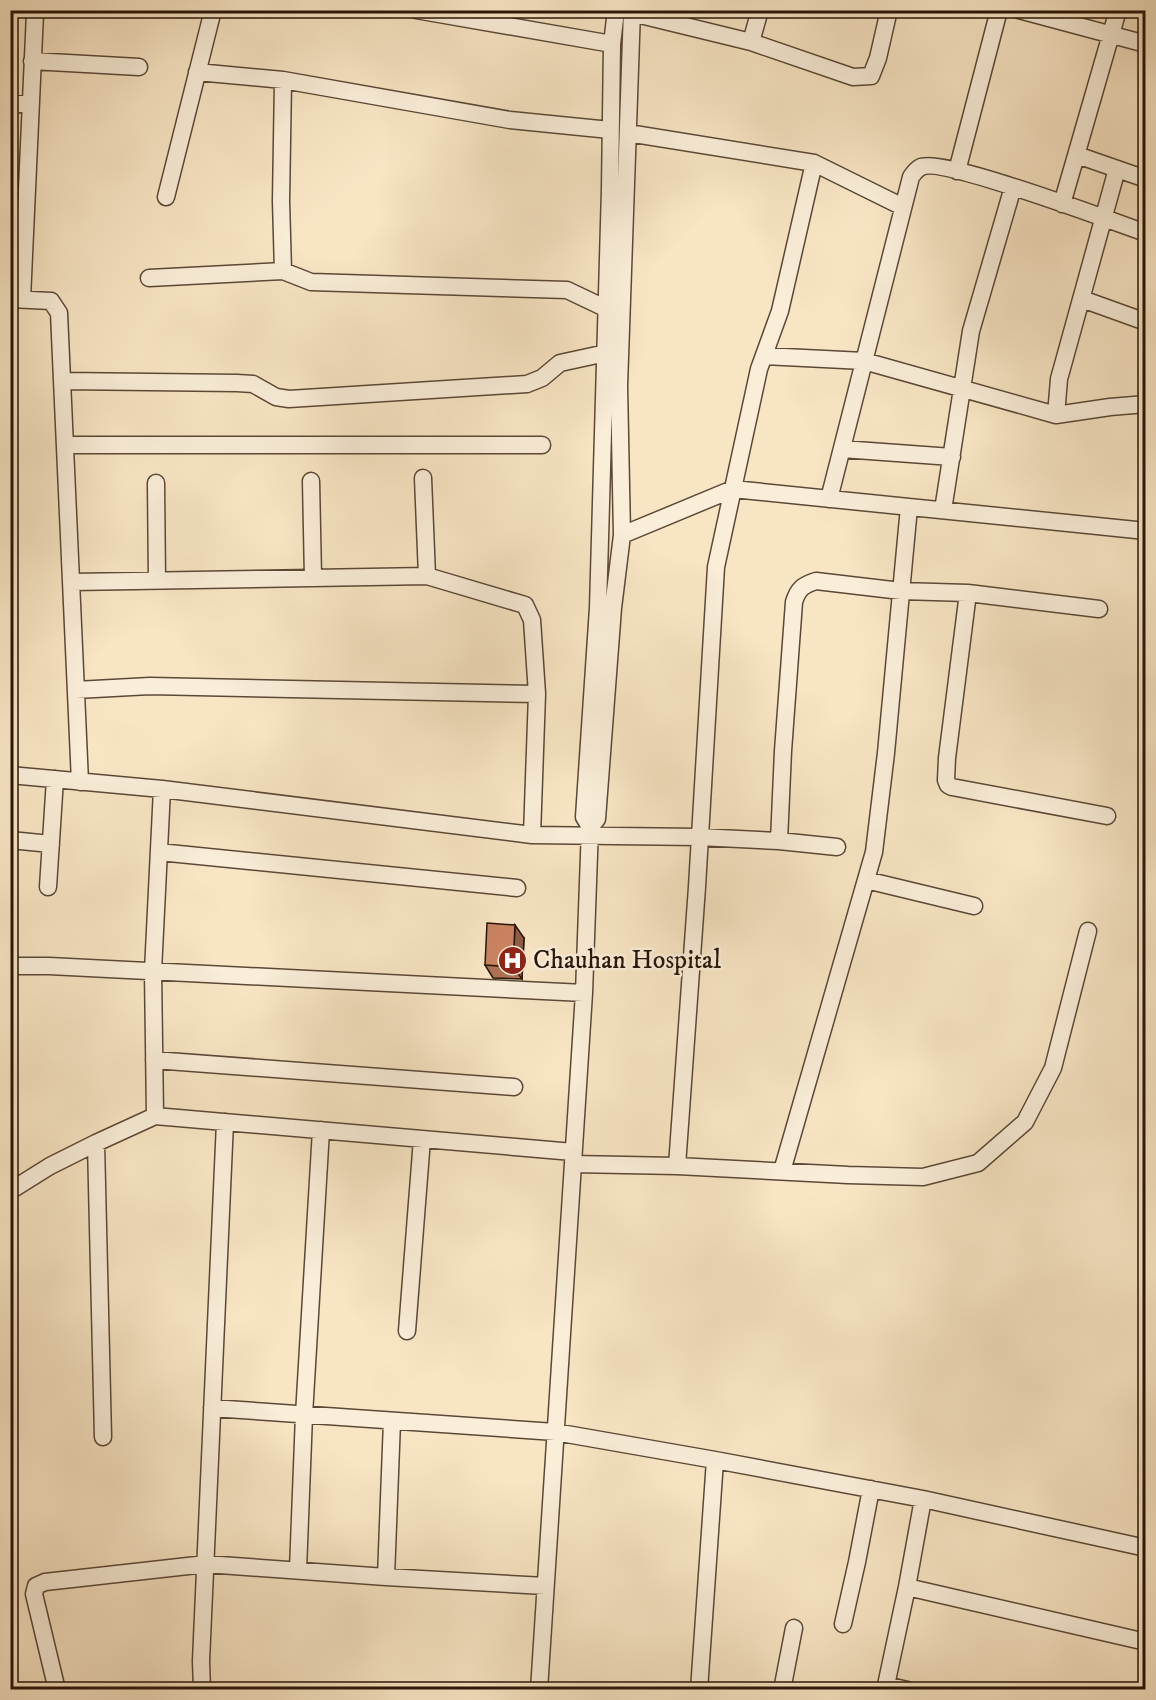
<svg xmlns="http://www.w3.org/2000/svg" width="1156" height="1700" font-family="'IM FELL DW Pica',serif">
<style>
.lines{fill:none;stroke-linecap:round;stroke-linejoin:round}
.minor-casing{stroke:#5b4836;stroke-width:19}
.minor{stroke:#faeed9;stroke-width:16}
.wall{fill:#af7153;stroke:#271407;stroke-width:1.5}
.shaded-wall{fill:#8e5c44;stroke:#271407;stroke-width:1.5}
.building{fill:#cb8361;stroke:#271407;stroke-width:1.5}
.labels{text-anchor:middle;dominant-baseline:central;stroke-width:5;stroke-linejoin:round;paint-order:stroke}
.poi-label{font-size:26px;fill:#271407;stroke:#faeed9;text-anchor:start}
</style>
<rect width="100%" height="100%" fill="#f8e5c4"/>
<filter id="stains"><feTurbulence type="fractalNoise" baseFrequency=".00333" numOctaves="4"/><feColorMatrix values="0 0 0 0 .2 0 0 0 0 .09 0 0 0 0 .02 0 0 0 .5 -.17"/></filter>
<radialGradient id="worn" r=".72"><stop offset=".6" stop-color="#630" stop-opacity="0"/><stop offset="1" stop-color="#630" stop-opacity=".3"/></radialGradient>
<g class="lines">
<defs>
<path id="minor" d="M416,10L612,44
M1019,10L1146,44
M632,13L751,42L853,77L871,76L878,58L889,10
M751,42L760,10
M32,61L139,67
M197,72L283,80L510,120L610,130
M283,80L281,201L283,271L311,282L567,290L607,309
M10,105L30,103
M628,133L814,163L903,207
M1077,155L1146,179
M957,171L999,10
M166,197L213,10
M1062,204L1118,10
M149,278L283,271
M10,299L51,301L59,313L80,782
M22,299L35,13
M1082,299L1146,322
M764,356L864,361L1056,415L1110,407L1146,404
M63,381L237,383L253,384L276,397L289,399L527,384L542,378L560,363L606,353H616
M1056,415L1059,379L1117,169
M66,445H542
M842,449L952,457
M423,478L427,576
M311,481L313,578
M156,483L157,581
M829,499L911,177C913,174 917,169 921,167C942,157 1114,222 1146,233
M943,510L971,331L1013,187
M622,535L733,489L1146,531
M72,582L427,576L525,605L532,620L537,694L532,835
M968,593L947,758L946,780L948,785L952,787L1107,816
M76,690L150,686L537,694
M10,775L162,789L532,835L699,837L779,841L837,847
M590,827L597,819L613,608L622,535L619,386L632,10
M10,840L51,844
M779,841L783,751L794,602C798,589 803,585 816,581L901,591L968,593L1099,609
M159,852L517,888
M866,880L974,906
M48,887L55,779
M10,966H49L584,993
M154,1060L514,1087
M155,1116L153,971L162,789
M96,1143L103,1437
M573,1164L677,1166L848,1175L923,1177L978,1163L1025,1122L1053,1068L1088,931
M677,1166L697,887L716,567L759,369L780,311L814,163
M782,1171L874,852L886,753L909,507
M10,1191L50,1166L96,1143L155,1116L573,1152
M407,1331L422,1139
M212,1408L555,1432L715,1460L923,1499L1146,1548
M298,1570L304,1415L321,1130
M386,1577L392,1421
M907,1587L1146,1642
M843,1624L857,1562L871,1489
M886,1685L907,1690
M57,1690L34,1594L36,1586L45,1582L206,1564L386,1577L545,1586
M202,1690L201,1661L225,1122
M539,1690L584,993L590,827L584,817L598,608L610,189L612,44L616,10
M699,1690L715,1460
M782,1690L794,1628
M885,1690L907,1587L923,1499"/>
</defs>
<!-- minor casing -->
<use href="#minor" class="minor-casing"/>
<!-- minor -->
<use href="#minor" class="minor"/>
</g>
<!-- wall -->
<path class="wall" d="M524,938L522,979L493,978L485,965Z"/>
<!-- shaded-wall -->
<path class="shaded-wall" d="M515,925L524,938L522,979L513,967Z"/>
<!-- building -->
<path class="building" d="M487,923L515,925L513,967L485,965Z"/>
<!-- icons -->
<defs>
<symbol id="hospital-disc" viewBox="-11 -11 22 22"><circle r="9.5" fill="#8f2418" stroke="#faeed9"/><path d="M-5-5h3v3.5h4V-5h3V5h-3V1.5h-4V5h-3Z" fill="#fff"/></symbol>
</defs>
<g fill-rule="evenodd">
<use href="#hospital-disc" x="496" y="944" width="33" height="33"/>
</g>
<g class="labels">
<!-- poi labels -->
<g class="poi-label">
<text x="533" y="960">Chauhan Hospital</text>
</g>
</g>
<!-- margin -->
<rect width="1156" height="1700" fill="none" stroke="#f8e5c4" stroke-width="36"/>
<rect x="12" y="12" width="1132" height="1676" fill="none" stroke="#271407" stroke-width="3"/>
<rect x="18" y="18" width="1120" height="1664" fill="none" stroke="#271407" stroke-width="1.5"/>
<rect width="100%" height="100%" filter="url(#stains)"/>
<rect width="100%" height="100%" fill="url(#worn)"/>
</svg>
